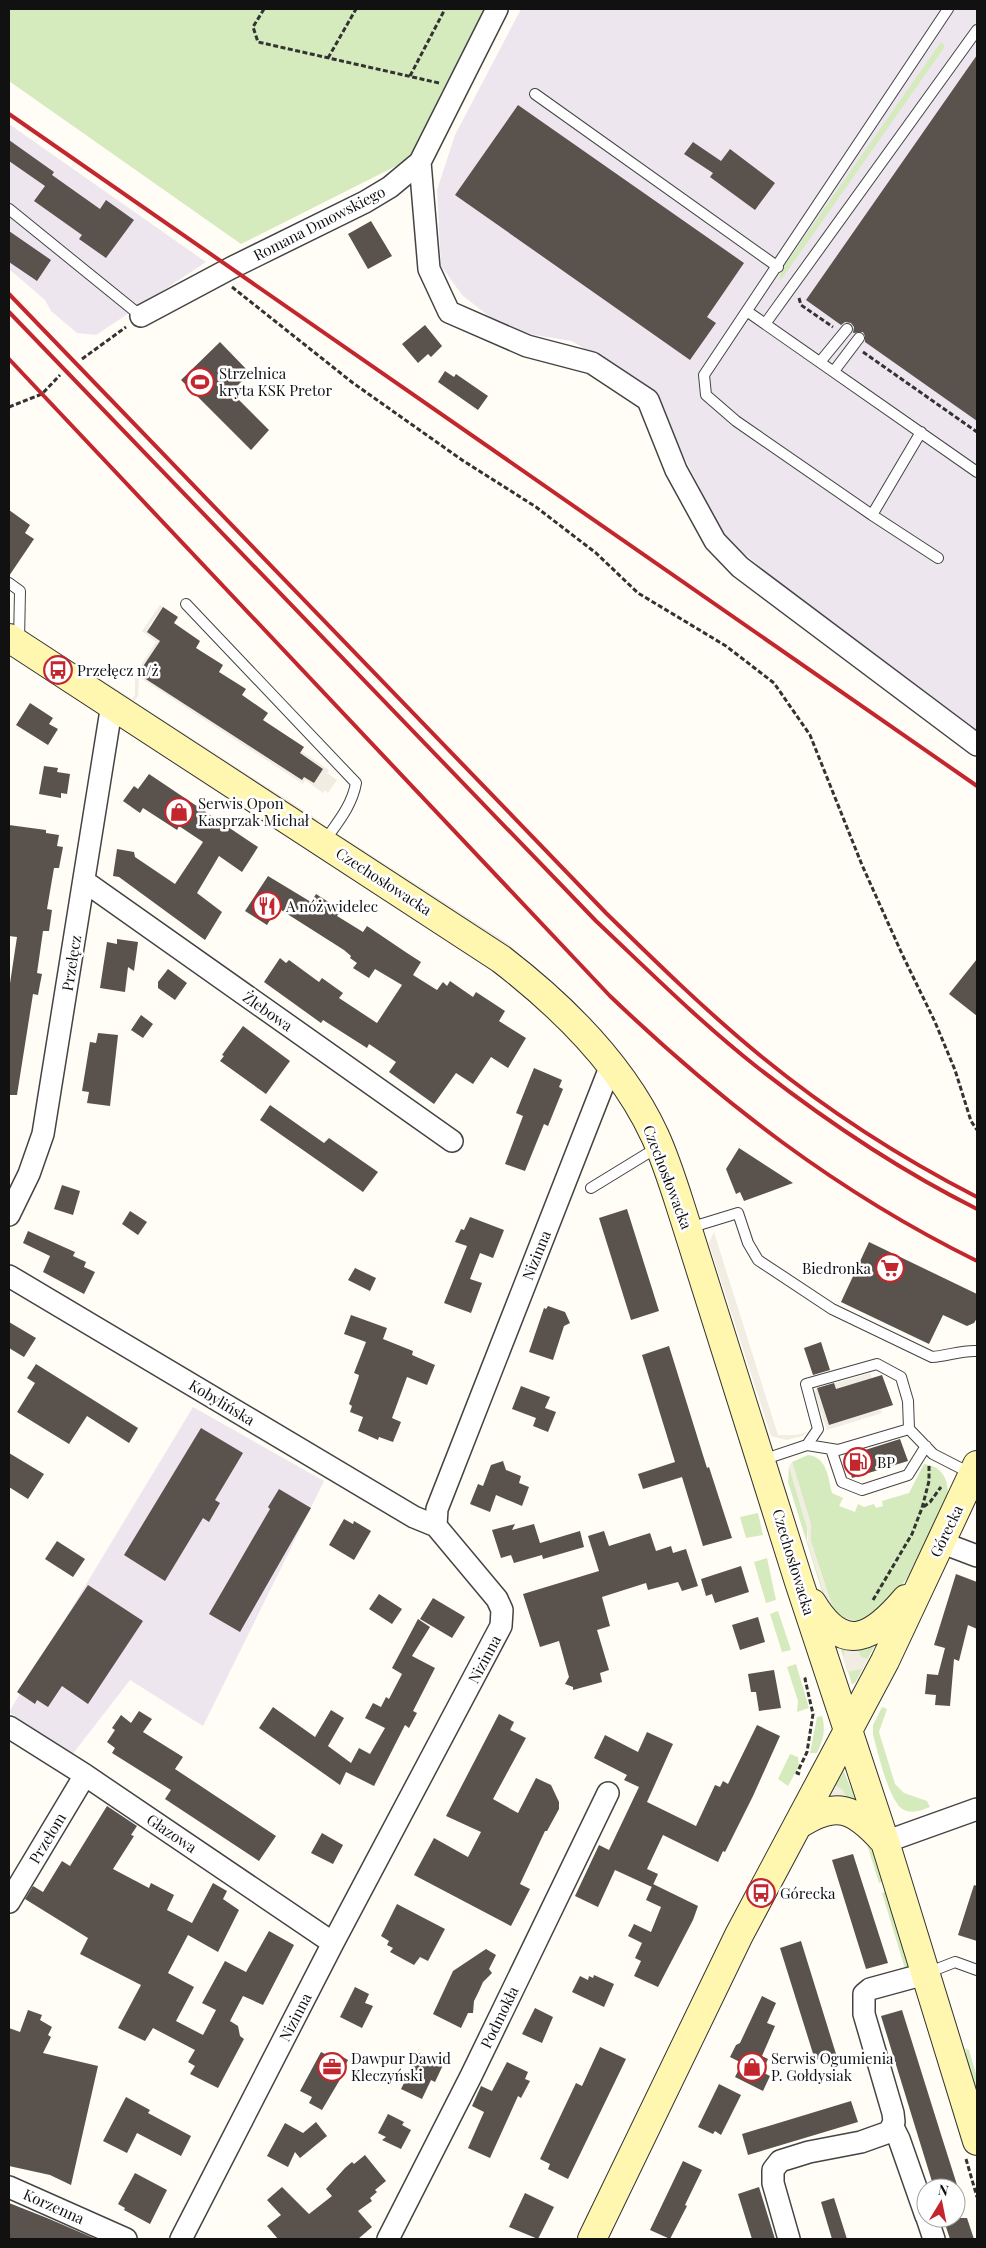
<svg xmlns="http://www.w3.org/2000/svg" width="986" height="2248" font-family="'Playfair Display',serif">
<style>
.industrial{fill:#eee6ef}
.green{fill:#d5ebbd}
.plaza{fill:#f1ede2}
.building{fill:#5a524d}
.lines{fill:none;stroke-linecap:round;stroke-linejoin:round}
.lane-casing{stroke:#444;stroke-width:12}
.street-casing{stroke:#444;stroke-width:24}
.secondary-casing{stroke:#333;stroke-width:30}
.path{stroke:#333;stroke-width:3;stroke-dasharray:5 2.5;stroke-linecap:butt}
.lane{stroke:#fff;stroke-width:10}
.street{stroke:#fff;stroke-width:21}
.secondary{stroke:#fff6b0;stroke-width:28}
.rail{stroke:#c4262e;stroke-width:4}
.labels{text-anchor:middle;dominant-baseline:central;stroke-width:5;stroke-linejoin:round;paint-order:stroke}
.street-label{font-size:15px;fill:#111;stroke:#fff}
.poi-label{font-size:15px;fill:#111;stroke:#fff;text-anchor:start}
</style>
<rect width="100%" height="100%" fill="#fffdf5"/>
<!-- industrial -->
<path class="industrial" d="M521,9H977V735L864,652L724,537L652,392L572,341L534,335L495,321L462,295L441,266L437,190L455,135Z
M9,124L206,262L96,335L77,333L51,311L45,300L9,269Z
M193,1407L324,1481L203,1726L130,1680L72,1755L9,1712Z"/>
<!-- green -->
<path class="green" d="M9,9H488L410,159L241,244L9,81Z
M941,42L944,45V48L781,280L779,278L782,269Z
M808,1455C827,1457 828,1477 832,1493L843,1498L839,1506L855,1512L858,1504L864,1507L874,1504L876,1508L883,1506L882,1501L909,1493L924,1464C941,1466 948,1478 948,1494L914,1568L893,1598L868,1626C852,1621 838,1620 831,1603L811,1542V1525L792,1462Z
M789,1466L807,1527V1540L828,1605L827,1607L788,1482Z
M758,1513L763,1535L746,1538L740,1517Z
M767,1558L776,1600L766,1603L754,1562Z
M778,1611L791,1650L782,1652L770,1614Z
M876,1643L855,1683L852,1684L839,1644Z
M796,1664L809,1708L797,1712L798,1701L787,1667Z
M882,1707L887,1709L879,1732L895,1784L904,1793L927,1801L930,1807C922,1810 913,1814 904,1810C889,1803 878,1752 873,1735V1725Z
M822,1716C826,1730 823,1740 817,1753H810L817,1717Z
M790,1754L798,1757L799,1766L788,1786L778,1779Z
M842,1769H843L857,1804L822,1801Z
M868,1835L884,1881L879,1883L865,1838Z
M887,1891L913,1970L906,1972L882,1893Z
M965,2048L969,2050L977,2077V2109L963,2063L966,2052Z"/>
<!-- plaza -->
<path class="plaza" d="M160,605L163,607L149,626L160,641L139,674L301,780L304,777L314,783L323,769L300,753L301,751L329,770L327,773L337,780L328,793L325,790L323,793L305,780L303,784L139,677L138,696L134,701L320,821L315,822L71,667L74,662L132,699L135,695V674L156,642L142,631Z
M343,837L506,942L537,970L534,973L344,841Z
M714,1232L778,1435H797L809,1431L802,1436L787,1440L771,1436L709,1243Z
M870,1373L872,1378L819,1395L829,1425L881,1409L882,1413L827,1430L814,1393L816,1389Z
M792,1462L811,1525V1542L831,1603L838,1616L857,1621V1628L846,1627V1624L838,1621L830,1610L808,1543L807,1527L789,1466Z
M846,1642L857,1648L861,1657L868,1659L862,1669L847,1672L843,1658Z
M831,1783L843,1790L850,1807L825,1796Z"/>
<!-- building -->
<path class="building" d="M977,55V421L865,342V336L863,332L853,333L854,327L851,323L845,322L841,325L806,300Z
M518,105L744,263L707,317L716,323L690,360L455,195Z
M9,140L54,172L52,175L100,209L106,200L134,220L106,258L79,239L82,235L34,201L45,186L9,161Z
M693,142L721,161L730,149L775,183L755,210L710,177L713,173L684,154Z
M371,221L392,256L368,269L348,234Z
M9,231L51,260L37,281L9,262Z
M425,325L442,346L431,357L428,354L418,363L402,344Z
M220,342L250,373L231,392L269,430L251,450L181,380Z
M445,371L454,377L456,374L488,396L478,410L438,382Z
M9,510L30,525L25,533L34,539L9,576Z
M163,607L178,617L174,623L200,641L196,648L223,665L219,672L246,689L242,695L268,713L263,720L304,747L300,753L323,769L314,783L304,777L302,780L138,674L160,641L147,632Z
M30,703L53,718L49,724L58,729L48,745L16,725Z
M44,766L58,768L57,772L70,774L67,794L61,793V798L39,794Z
M149,774L258,847L242,872L219,856L197,893L222,912L205,940L119,877L113,876L117,849L134,852L135,857L175,884L203,842L179,826L177,830L143,808L140,813L123,801L134,786L138,789Z
M9,825L46,830V833L59,835L57,846L63,847L59,868H54L47,909L52,910L49,931H43L37,973L42,974L40,984L38,995L33,994L17,1095H9V990L17,937L9,936Z
M268,876L311,902L316,894L341,910L337,916L363,932L367,926L407,953L421,962L413,975L437,990L443,982L447,986L450,981L473,997L476,992L505,1011L499,1021L526,1038L508,1068L491,1057L473,1084L456,1073L434,1104L389,1072L396,1062L369,1044L367,1048L323,1020L321,1023L264,982L280,958L286,963L289,960L319,982L322,978L343,993L339,998L377,1023L402,985L375,969L369,978L353,968L357,963L350,958L351,956L344,950L281,910L276,917L273,915L267,925L245,911Z
M117,939L138,942L134,971L128,967L125,992L100,988L107,942L117,944Z
M977,959V1016L949,994Z
M168,969L187,983L175,1000L158,988V982Z
M141,1015L153,1024L143,1038L131,1030Z
M243,1026L290,1061L266,1094L220,1061L224,1056L222,1055Z
M98,1033L118,1035L110,1106L87,1103L89,1092L82,1091L90,1042L96,1043Z
M534,1068L562,1080L559,1087L563,1089L548,1126L544,1124L525,1171L505,1164L523,1116L516,1113Z
M270,1105L324,1143L329,1138L378,1172L363,1192L260,1120Z
M739,1148L793,1183L744,1201L740,1192L736,1194L726,1169Z
M62,1185L80,1191L73,1215L54,1209Z
M627,1209L659,1311L631,1320L599,1218Z
M130,1211L147,1222L138,1235L122,1224Z
M470,1217L504,1230L493,1258L480,1253L470,1279L482,1283L471,1313L444,1303L467,1246L455,1242L461,1229L464,1230Z
M28,1231L75,1252L73,1256L86,1262L84,1267L95,1272L84,1294L43,1272L50,1256L23,1243Z
M869,1242L977,1294V1318L974,1323L967,1326L943,1315L929,1344L841,1302Z
M355,1268L376,1278L370,1291L348,1280Z
M548,1306L565,1312L570,1323L564,1326L553,1360L529,1352L544,1308L546,1309Z
M351,1315L387,1328L383,1339L413,1351L412,1355L435,1365L427,1385L407,1377L392,1418L401,1422L393,1442L379,1437L378,1440L358,1431L363,1417L350,1412L352,1406L349,1404L358,1379L359,1375L354,1373L366,1342L344,1334Z
M9,1322L36,1338L24,1357L9,1348Z
M821,1342L830,1370L813,1375L804,1348Z
M669,1346L707,1468L709,1467L732,1538L703,1546L682,1477L643,1489L638,1474L675,1462L642,1355Z
M36,1364L138,1428L129,1443L87,1416L69,1444L17,1412L35,1383L27,1378Z
M882,1375L893,1405L829,1425L817,1388L834,1383L836,1389Z
M521,1386L550,1397L545,1408L556,1412L548,1432L533,1426L536,1418L512,1409Z
M201,1428L243,1453L215,1500L220,1503L209,1522L203,1518L165,1581L124,1555Z
M900,1439L908,1461L852,1478L846,1456Z
M9,1453L44,1474L28,1499L9,1487Z
M503,1461L506,1470L521,1476L519,1483L529,1487L522,1506L496,1495L490,1512L470,1504L478,1484L483,1486L491,1465Z
M279,1489L311,1508L240,1632L209,1614L270,1509L268,1507Z
M344,1519L353,1524L354,1521L371,1531L354,1560L329,1545Z
M515,1524L512,1530L534,1524L540,1543L580,1531L584,1547L543,1559L542,1555L514,1563L511,1555L501,1558L492,1530Z
M604,1531L609,1546L650,1533L656,1551L671,1546L673,1553L686,1549L698,1586L682,1591L678,1582L648,1590L646,1583L602,1597L610,1626L597,1630L609,1670L600,1673L602,1682L573,1690V1687L565,1684L569,1677L559,1641L540,1647L523,1594L599,1571L588,1536Z
M57,1541L85,1559L73,1577L45,1559Z
M741,1566L749,1592L715,1603L712,1594L706,1596L701,1579Z
M956,1574L977,1582V1629L968,1625L959,1661L954,1659L950,1706L935,1705L936,1695L925,1694L927,1674L938,1675L945,1648L934,1645Z
M88,1585L143,1621L88,1704L62,1686L48,1707L37,1700L35,1704L17,1692Z
M379,1594L402,1609L392,1624L369,1609Z
M433,1598L465,1617L452,1638L420,1619Z
M758,1617L765,1642L740,1650L732,1625Z
M418,1619L430,1627L412,1656L435,1668L413,1711L417,1713L409,1728L405,1725L374,1786L346,1772L340,1785L259,1728L273,1707L315,1737L331,1710L344,1718L328,1746L351,1763L359,1748L370,1754L385,1728L365,1718L373,1703L381,1707L386,1697L389,1699L402,1674L392,1668Z
M774,1670L781,1708L759,1711L756,1692H751L748,1674Z
M139,1711L152,1719L143,1732L183,1757L175,1769L276,1836L259,1861L165,1799L171,1790L112,1753L115,1748L107,1742L115,1730L112,1728L121,1715L131,1723Z
M499,1714L514,1722L510,1730L526,1738L493,1799L518,1813L536,1778L551,1785L559,1802V1809L547,1831H545L520,1884L530,1889L511,1926L414,1875L434,1838L468,1857L481,1832L446,1816Z
M757,1725L780,1736L753,1796L725,1852L723,1851L718,1862L663,1835L647,1869L658,1874L652,1887L615,1870L598,1907L575,1896L599,1845L609,1850L639,1787L624,1780L627,1775L594,1758L605,1735L638,1752L647,1732L673,1744L647,1802L696,1826L715,1785L720,1787L723,1781L728,1784Z
M107,1806L137,1826L131,1835L134,1836L113,1869L149,1888L151,1883L174,1895L167,1910L192,1923L213,1883L227,1891L223,1899L239,1910L218,1952L188,1935L168,1973L194,1987L176,2021L203,2035L216,2010L202,2003L225,1961L246,1972L269,1931L294,1945L263,2005L243,1996L230,2021L238,2026L240,2036L244,2039L218,2088L190,2074L195,2066L188,2062L195,2050L153,2028L145,2041L118,2028L141,1985L80,1954L88,1938L25,1899L33,1886L43,1892L62,1861L70,1866Z
M322,1833L343,1845L333,1864L311,1853Z
M853,1854L888,1963L866,1969L832,1860Z
M653,1884L698,1906L693,1920L658,1987L634,1976L641,1961L635,1958L642,1943L628,1936L634,1924L651,1932L661,1907L646,1900Z
M974,1885L977,1886V1941L958,1935Z
M397,1904L445,1929L428,1961L420,1957L414,1965L390,1952L393,1948L387,1945L389,1941L381,1936Z
M801,1941L836,2054L815,2060L780,1948Z
M486,1949L496,1955L489,1969L492,1973L483,1982L479,1991L474,2001L473,2013H468L461,2028L433,2014L453,1971Z
M594,1975L614,1984L604,2007L572,1992L580,1976L588,1980L589,1976L593,1978Z
M355,1987L369,1994L365,2003L373,2006L362,2028L340,2017Z
M762,1996L776,2003L767,2023L775,2026L762,2056L768,2059L762,2072L770,2076L763,2091L735,2077L742,2063L730,2057L736,2045L740,2043Z
M535,2008L553,2017L542,2043L522,2034Z
M28,2010L42,2015L40,2020L52,2027L48,2035L51,2037L43,2053L98,2066L71,2185L50,2175L9,2166V2028L20,2032Z
M902,2010L944,2144L958,2188H934L881,2016Z
M600,2047L626,2059L568,2179L548,2169L550,2164L540,2159L576,2083L582,2086Z
M321,2052L333,2058L336,2053L348,2060L343,2070L345,2071L322,2110L309,2103L312,2097L300,2091Z
M419,2053L443,2065L435,2082L431,2080L422,2099L401,2089Z
M507,2062L528,2072L525,2079L530,2081L521,2098L518,2096L490,2158L468,2148L484,2112L472,2106L481,2086L492,2091Z
M719,2084L741,2095L721,2135L715,2131L713,2134L698,2127Z
M126,2097L150,2110L148,2113L191,2136L181,2156L137,2133L127,2153L103,2141Z
M851,2101L858,2122L748,2155L742,2134Z
M388,2114L404,2122L402,2125L411,2130L401,2149L382,2140L386,2137L378,2133Z
M316,2122L327,2136L300,2158L295,2152L288,2167L267,2156L285,2123L303,2133Z
M365,2155L386,2181L375,2190L377,2192L370,2198L372,2201L358,2211L372,2227L358,2239H278L267,2226L281,2215L267,2200L282,2187L309,2214L332,2196L326,2189L345,2168L352,2162L354,2164Z
M683,2161L702,2170L685,2205L687,2206L670,2239L650,2230Z
M135,2173L167,2190L150,2224L124,2210L125,2208L118,2204Z
M759,2187L775,2239H752L738,2194Z
M525,2193L554,2207L538,2239L509,2227Z
M834,2198L847,2239H832L821,2202Z
M9,2203L47,2218L96,2239H9Z
M943,2218H967L974,2239H950Z"/>
<g class="lines">
<defs>
<path id="lane" d="M535,94L778,267
M9,209L141,316
M748,312L977,472
M765,324L977,30
M820,362L847,329
M834,371L859,338
M921,432L872,515L736,421L706,395L704,375L948,9
M872,515L938,558
M9,583L20,591L19,641
M186,604L356,783C352,806 337,823 324,842
M591,1188L658,1147
M689,1228L738,1213L748,1243L758,1260L832,1309L932,1357C947,1356 962,1350 977,1351
M807,1445L818,1429L806,1384L877,1364L901,1377L908,1401L909,1429
M831,1449L842,1482L862,1490L908,1475L926,1446
M762,1460L807,1445L838,1450L909,1429L933,1454L972,1474
M927,1973L955,1962L977,1970"/>
<path id="street" d="M420,162L429,269L449,312L527,346L592,363L648,400L676,470L715,541L740,567L977,745
M141,316L231,268L365,202L390,187L420,162L497,9
M84,881L452,1141
M9,1215L29,1174L43,1134L112,704
M9,1276L414,1517L436,1526
M940,1542L977,1556
M9,1727L85,1775L333,1943
M885,1842L977,1809
M9,1902L85,1775
M893,2127L899,2139L926,2216
M9,2187L126,2239
M927,2218L934,2239
M181,2239L333,1943L501,1626L502,1610L497,1599L436,1526L437,1509L611,1065
M388,2239L471,2076L608,1793
M789,2239L773,2183V2170L780,2161L809,2152L861,2142L889,2132L894,2122L893,2113L864,2014V1994L870,1989L925,1974"/>
<path id="secondary" d="M9,638L501,959C562,1006 622,1064 655,1136C666,1160 674,1186 682,1211L799,1582L885,1842L977,2141
M812,1603C844,1656 873,1638 906,1599
M798,1825C837,1800 854,1808 883,1840
M592,2239L739,1935L885,1661L977,1465"/>
</defs>
<!-- lane casing -->
<use href="#lane" class="lane-casing"/>
<!-- street casing -->
<use href="#street" class="street-casing"/>
<!-- secondary casing -->
<use href="#secondary" class="secondary-casing"/>
<!-- path -->
<path class="path" d="M264,9L253,27L258,42L439,83
M328,58L356,9
M410,76L445,9
M232,287L353,383L462,460L536,507L596,553L638,593L726,646L774,683L810,735L862,865L902,954L935,1022L955,1070L971,1121L977,1130
M799,298L801,305L833,327
M863,352L977,432
M82,359L126,327
M9,407L42,394L60,375
M929,1466V1481L922,1508L930,1502L941,1487
M873,1600L912,1534L922,1508
M800,1774L797,1773L807,1752L813,1714L805,1679L808,1678
M966,2159L977,2197"/>
<!-- lane -->
<use href="#lane" class="lane"/>
<!-- street -->
<use href="#street" class="street"/>
<!-- secondary -->
<use href="#secondary" class="secondary"/>
<!-- rail -->
<path class="rail" d="M9,114L977,786
M9,294L606,913C657,963 707,1012 762,1057C828,1111 901,1158 977,1197
M9,312L596,921C649,971 700,1022 757,1067C826,1121 899,1170 977,1209
M9,359L610,996C722,1103 837,1192 977,1261"/>
</g>
<!-- icons -->
<defs>
<symbol id="stadium-ring" viewBox="-11 -11 22 22"><circle r="9.5" fill="#fff" stroke="#c4262e" stroke-width="1.5"/><path d="M0-5a6.5 5 0 1 0 0 10a6.5 5 0 1 0 0-10ZM-3.5-1.8h7v3.6h-7Z" fill="#c4262e"/></symbol>
<symbol id="bus-ring" viewBox="-11 -11 22 22"><circle r="9.5" fill="#fff" stroke="#c4262e" stroke-width="1.5"/><path d="M-5-6H5V4H4V6H2V4H-2V6H-4V4H-5ZM-3.5-4V0h7V-4ZM-3.5 1.2v1.5H-2V1.2ZM2 1.2v1.5H3.5V1.2Z" fill="#c4262e"/></symbol>
<symbol id="shop-ring" viewBox="-11 -11 22 22"><circle r="9.5" fill="#fff" stroke="#c4262e" stroke-width="1.5"/><path d="M-5-2.5h2.3a2.7 3.5 0 0 1 5.4 0H5L5.5 6h-11ZM-1.5-2.5h3a1.5 2.3 0 0 0-3 0Z" fill="#c4262e"/></symbol>
<symbol id="restaurant-ring" viewBox="-11 -11 22 22"><circle r="9.5" fill="#fff" stroke="#c4262e" stroke-width="1.5"/><path d="M-5-6h1v4h1v-4h1v4h1v-4h1v5L-1.5 .5V6h-2V.5L-5-1ZM5-6V6H3V1.5H1.5Q1.5-4 5-6Z" fill="#c4262e"/></symbol>
<symbol id="supermarket-ring" viewBox="-11 -11 22 22"><circle r="9.5" fill="#fff" stroke="#c4262e" stroke-width="1.5"/><path d="M-6-5.5h2.5l.6 2H6L4.5 2H-2.5L-4.4-4H-6ZM-1.5 3.2a1.3 1.3 0 1 0 .1 0ZM3 3.2a1.3 1.3 0 1 0 .1 0Z" fill="#c4262e"/></symbol>
<symbol id="fuel-ring" viewBox="-11 -11 22 22"><circle r="9.5" fill="#fff" stroke="#c4262e" stroke-width="1.5"/><path d="M-5.5-6h7V0h2V4h1.3V-2.5L3-4.5l.8-.8L6-3V5H2.5V1h-1V6h-7ZM-4.2-4.7v3.2H.2V-4.7Z" fill="#c4262e"/></symbol>
<symbol id="office-ring" viewBox="-11 -11 22 22"><circle r="9.5" fill="#fff" stroke="#c4262e" stroke-width="1.5"/><path d="M-6-3h4V-5.5h4V-3h4V5H-6ZM-1-4.5V-3h2v-1.5ZM-6 0V1H6V0Z" fill="#c4262e"/></symbol>
</defs>
<g fill-rule="evenodd">
<use href="#stadium-ring" x="184" y="366" width="32" height="32"/>
<use href="#bus-ring" x="42" y="654" width="32" height="32"/>
<use href="#shop-ring" x="163" y="796" width="32" height="32"/>
<use href="#restaurant-ring" x="251" y="890" width="32" height="32"/>
<use href="#supermarket-ring" x="874" y="1252" width="32" height="32"/>
<use href="#fuel-ring" x="842" y="1446" width="32" height="32"/>
<use href="#bus-ring" x="745" y="1877" width="32" height="32"/>
<use href="#office-ring" x="316" y="2051" width="32" height="32"/>
<use href="#shop-ring" x="736" y="2051" width="32" height="32"/>
</g>
<g class="labels">
<!-- street labels -->
<g class="street-label">
<text transform="translate(319 223) rotate(-27)">Romana Dmowskiego</text>
<text transform="translate(384 881) rotate(33)">Czechosłowacka</text>
<text transform="translate(71 963) rotate(-81)">Przełęcz</text>
<text transform="translate(268 1011) rotate(35)">Żlebowa</text>
<text transform="translate(668 1177) rotate(69)">Czechosłowacka</text>
<text transform="translate(536 1255) rotate(-68)">Nizinna</text>
<text transform="translate(222 1402) rotate(31)">Kobylińska</text>
<text transform="translate(946 1531) rotate(-64)">Górecka</text>
<text transform="translate(794 1562) rotate(73)">Czechosłowacka</text>
<text transform="translate(484 1659) rotate(-62)">Nizinna</text>
<text transform="translate(172 1833) rotate(34)">Głazowa</text>
<text transform="translate(47 1838) rotate(-59)">Przełom</text>
<text transform="translate(295 2017) rotate(-63)">Nizinna</text>
<text transform="translate(499 2017) rotate(-64)">Podmokła</text>
<text transform="translate(54 2206) rotate(24)">Korzenna</text>
</g>
<!-- poi labels -->
<g class="poi-label">
<text x="219" y="373">Strzelnica<tspan x="219" dy="17">kryta KSK Pretor</tspan></text>
<text x="77" y="670">Przełęcz n/ż</text>
<text x="198" y="803">Serwis Opon<tspan x="198" dy="17">Kasprzak Michał</tspan></text>
<text x="286" y="906">A nóż widelec</text>
<text x="871" y="1268" text-anchor="end">Biedronka</text>
<text x="877" y="1462">BP</text>
<text x="780" y="1893">Górecka</text>
<text x="351" y="2058">Dawpur Dawid<tspan x="351" dy="17">Kleczyński</tspan></text>
<text x="771" y="2058">Serwis Ogumienia<tspan x="771" dy="17">P. Gołdysiak</tspan></text>
</g>
</g>
<!-- border -->
<rect width="986" height="2248" fill="none" stroke="#111111" stroke-width="20"/>
<!-- north arrow -->
<g transform="translate(941 2203) rotate(10)"><circle r="24" fill="#ffffff" stroke="#a0a0a0"/>
<path d="M0-4L9 19L0 12L-9 19Z" fill="#c4262e"/>
<text y="-8" font-size="14" font-weight="bold" text-anchor="middle" fill="#111111">N</text>
</g>
</svg>
